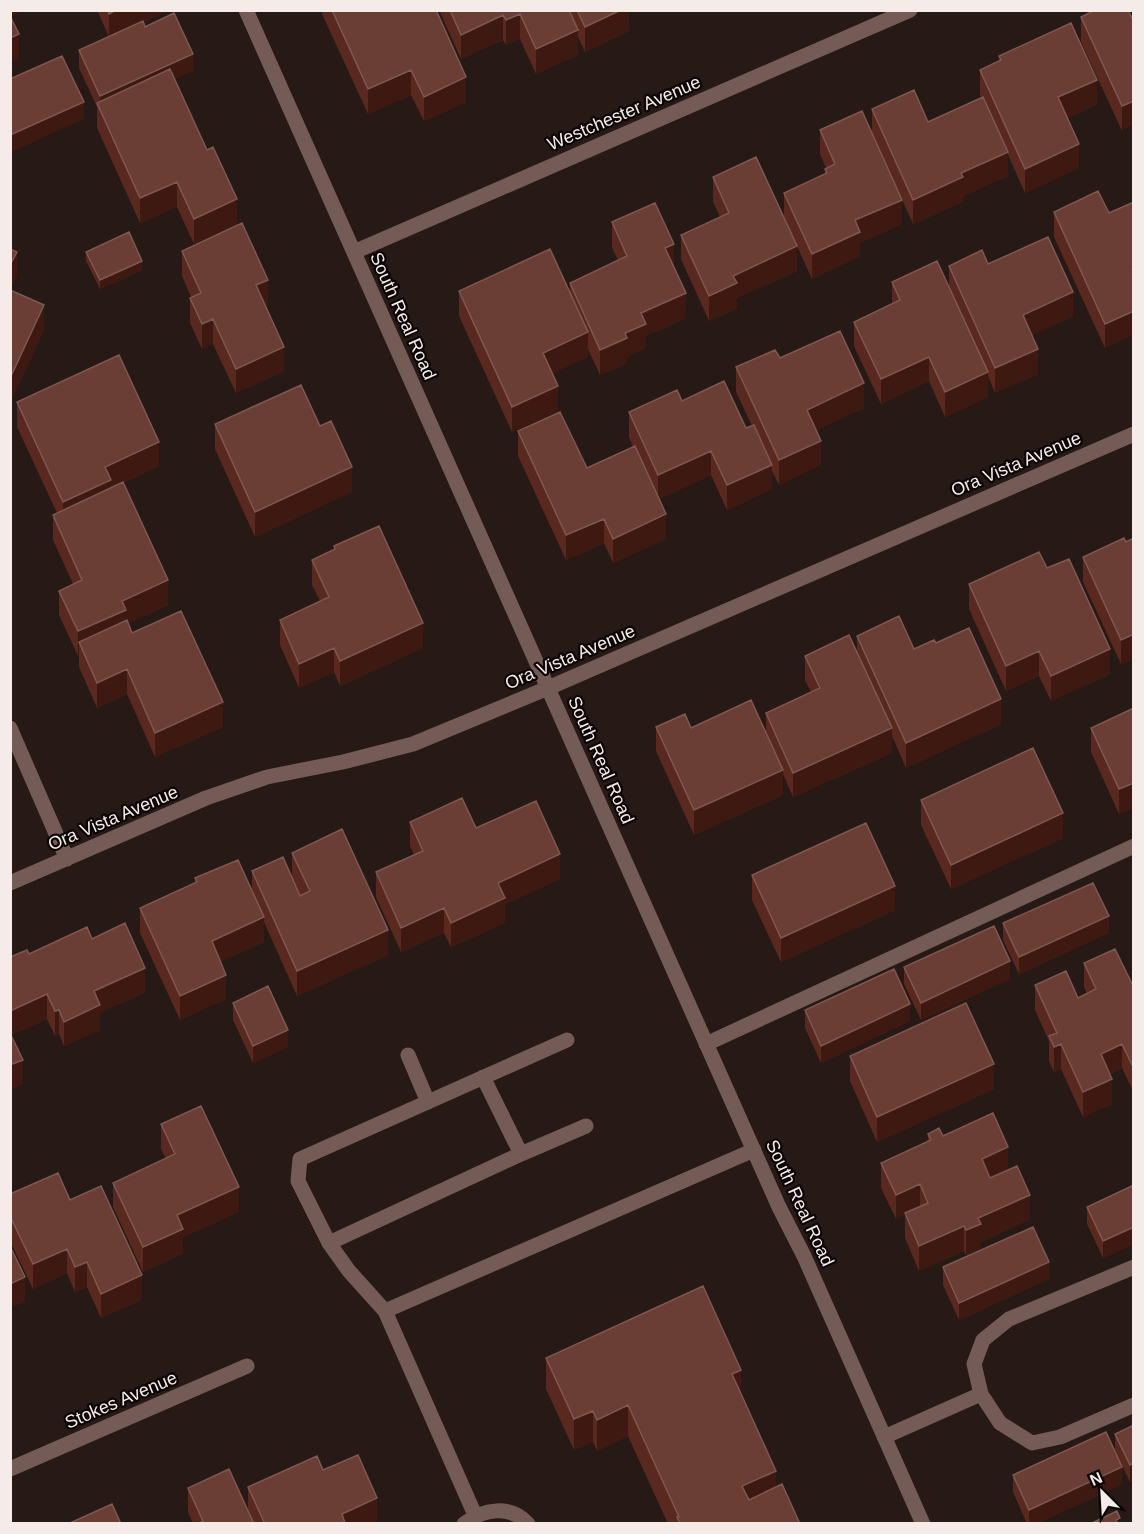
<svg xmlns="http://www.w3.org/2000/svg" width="1144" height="1534" font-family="Helvetica,sans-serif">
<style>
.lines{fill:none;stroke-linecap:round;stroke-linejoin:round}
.minor{stroke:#755b55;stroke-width:15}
.wall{fill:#59281f}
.shaded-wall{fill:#3d1912}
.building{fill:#6a3d35;stroke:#7f5851;stroke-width:1.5}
.labels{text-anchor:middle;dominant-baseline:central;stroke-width:4.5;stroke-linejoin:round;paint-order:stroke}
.street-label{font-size:18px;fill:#f5ebe9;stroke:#0b0605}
</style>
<rect width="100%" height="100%" fill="#261916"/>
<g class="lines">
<!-- minor -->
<path class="minor" d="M246,10L779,1207L804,1256L923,1524
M354,252L910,10
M10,728L67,859
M10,883L206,798L267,777L343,762L413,744L548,688L1134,434
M706,1044L1134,846
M408,1055L428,1102
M483,1077L521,1154
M329,1243L521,1154L586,1126
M1134,1267L1009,1319L983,1340L974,1364L981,1394L1000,1423L1032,1443L1060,1437L1134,1405
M385,1311L349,1271L329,1243L298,1181L300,1159L567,1040
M884,1437L981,1394
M10,1469L247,1366
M475,1515L385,1311L754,1150
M464,1524C483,1509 510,1504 528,1524"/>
</g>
<!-- wall -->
<path class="wall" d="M97,10H170L144,22L145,27L193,71L174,79L237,224L194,244L177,207L140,223L97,128V107L79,68V50L109,37Z
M322,10H436L466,102L424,121L411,95L368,114L322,14Z
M439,10H629V31L585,52L578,37V55L536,74L520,39L506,45L503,40L461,59Z
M1081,17L1134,22L1122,131L1081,42Z
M999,56L1097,104L1067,118L1079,168L1025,193L1008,155V176L963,196V202L913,224L872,133V109L928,122L982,98L980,95V70L999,61Z
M820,130L902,224L860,243V256L812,279L797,246V271L737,298V308L709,321L681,259V235L720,217L713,202V177L784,218V193L825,174V169L826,168L820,154Z
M1054,212L1109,213L1105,348L1054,237Z
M612,222L674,267L686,318L646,336V348L627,357V363L600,375L588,349V357L552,373L558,411L512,432L459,316V291H570V283L618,261L612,247Z
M182,251L268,304L265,306L284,371L236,393L213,344L202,349L190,323V298L191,297L182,276Z
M86,252L142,270L100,289L86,261Z
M988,264L1073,316L1032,335L1038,374L995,393L988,376V397L945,417L929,381L881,404L854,346V322L892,304V282L949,286V266Z
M10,290L44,330L12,399L10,398Z
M780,358L864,408L816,430L821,465L779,485L772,471V489L727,510L711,475L659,499L666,539L613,563L604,543L566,560L518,456V431L587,468L633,447L629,437V412L682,401L746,428L752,426L736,392V367Z
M17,402L159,466L123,483L168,605L128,623L132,633L223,727L155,757L127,694L97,708L79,667V656H78L59,615V591L73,584L53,540V515L57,513L17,427Z
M215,424L320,426L352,492L255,537L215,449Z
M1134,515V659L1121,664L1083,582V557L1133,539Z
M334,546L423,648L340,686L334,672L299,688L280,645V620L320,601L312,585V560L334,550Z
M1047,568L1110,674L1051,701L1039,676L1006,691L969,609V584Z
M857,636L914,649L936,643L1001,724L906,768L892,736V753L793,797L783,774V795L694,835L656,751V727L766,733V713L811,692L805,680V656L857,652Z
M1134,708V808L1119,814L1091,752V728Z
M921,800L1063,838L951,889L921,825Z
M410,822L476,828L560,879L505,904V923L451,947L444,933L401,952L376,897V872L414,855L410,846Z
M292,853L388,955L297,996L264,922V942L221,961L226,999L180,1020L140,933V908L195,883V878L252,890V871L292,877Z
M752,875L895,910L781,962L752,900Z
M1003,923L1109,933L1019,974L1003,940Z
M92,939L145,992L100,1013V1030L64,1046L59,1034L55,1036L47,1019L11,1035L23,1084L10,1090V957L29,954Z
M1084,963L1134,988V1093L1122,1068L1110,1074L1112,1104L1083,1117L1061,1069L1054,1072L1049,1061V1041L1035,1010V985L1078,998L1087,994L1084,987Z
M904,967L1010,979L921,1020L904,984Z
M233,1003L288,1047L253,1063L233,1020Z
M805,1010L910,1021L821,1063L805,1028Z
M850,1056L994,1089L877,1142L850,1081Z
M161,1124L239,1212L183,1237V1253L143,1272L113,1207V1183L166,1159L161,1149Z
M928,1134L943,1136L1008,1170L1030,1219L981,1242V1248L966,1255L964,1251L919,1271L905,1238V1215L896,1219L881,1188V1163L928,1142Z
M1134,1185V1244L1103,1258L1087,1224V1207Z
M10,1194L70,1200L142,1300L101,1318L87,1287L75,1292L67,1273L33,1289L10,1241Z
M943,1267L1049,1279L959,1320L943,1285Z
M546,1358L741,1395L776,1487L800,1524H668L628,1436L597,1451L593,1442L574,1450L546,1389Z
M1134,1425V1481L1130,1482L1115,1451V1434Z
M323,1470L377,1522L375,1524H193L188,1512V1488L248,1512V1487Z
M1013,1475L1122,1484L1037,1524H1027L1013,1492Z"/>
<!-- shaded-wall -->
<path class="shaded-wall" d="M10,10H24L10,17Z
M116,10H170L109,38V14Z
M621,10H629V31L585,52V27Z
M520,14V39L506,45V20Z
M503,15V40L461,59V35Z
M578,30V55L536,74V49Z
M19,34V59L10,63V38Z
M193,54V71L101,113L100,110V96Z
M411,70V95L368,114V89Z
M466,77V102L424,121V97Z
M1097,80V104L1058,122V97Z
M1134,101V125L1122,131V106Z
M84,102V119L10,153V135Z
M1079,144V168L1025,193V169Z
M1008,152V176L963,196V202L913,224V200L961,173Z
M177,182V207L140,223V198Z
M237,199V224L194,244V219Z
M902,200V224L860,243V256L812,279V254L855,220Z
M674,244V268L665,248Z
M797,246V271L737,298V308L709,321V296L733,276Z
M17,252V277L10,290V265Z
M142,261V270L100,289V280Z
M268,280V304L256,310V285Z
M1073,292V316L1023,340V315Z
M686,293V318L646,336V348L627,357V363L600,375V350L625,333L641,313Z
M44,305V330L12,399V374Z
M1134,311V335L1105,348V324Z
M213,319V344L202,349V324Z
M588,332V357L543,378V353Z
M284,347V371L236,393V369Z
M1038,349V374L995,393V368Z
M929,357V381L881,404V379Z
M988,372V397L945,417V392Z
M864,383V408L807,434V410Z
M558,386V411L512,432V407Z
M821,441V465L779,485V460Z
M159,442V466L111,489L63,527V502L105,467Z
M711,451V475L658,500V475Z
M772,465V489L727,510V485Z
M352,467V492L255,537V512Z
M666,514V539L613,563V539Z
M604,519V543L566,560V535Z
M168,580V605L126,624L79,642V656H78V631L122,601Z
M423,623V648L340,686V661Z
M1134,634V659L1121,664V640Z
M334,648V672L299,688V664Z
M1110,649V674L1051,701V676Z
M1039,651V676L1006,691V666Z
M127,669V694L97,708V683Z
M1001,699V724L906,768V743Z
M223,702V727L155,757V733Z
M892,728V753L793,797V773Z
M783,770V795L694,835V810Z
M1134,783V808L1119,814V789Z
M1063,813V838L951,889V865Z
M560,854V879L505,904V923L451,947V923L498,883Z
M895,886V910L781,962V938Z
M444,908V933L401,952V928Z
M1109,916V933L1019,974V957Z
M264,917V942L212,966V941Z
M388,930V955L297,996V971Z
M1010,961V979L921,1020V1003Z
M145,968V992L100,1013V1030L64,1046V1022L94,991Z
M226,975V999L180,1020V996Z
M47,994V1019L10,1036V1011Z
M910,1004V1021L821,1063V1046Z
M59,1010V1034L55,1036V1011Z
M288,1030V1047L253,1063V1046Z
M1061,1044V1069L1054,1072V1047Z
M1122,1044V1068L1101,1078V1054Z
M23,1060V1084L10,1090V1065Z
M994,1064V1089L877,1142V1117Z
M1133,1069H1134L1133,1094Z
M1112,1079V1104L1083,1117V1092Z
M1008,1147V1171L982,1184V1159Z
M920,1184V1209L905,1213V1215L896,1219V1195Z
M239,1187V1212L183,1237V1253L143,1272V1247L177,1215Z
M1030,1195V1219L981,1242V1248L966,1255V1230L978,1218Z
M964,1226V1251L919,1271V1246Z
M1134,1227V1244L1103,1258V1241Z
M67,1249V1273L33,1289V1264Z
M87,1262V1287L75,1292V1267Z
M1049,1262V1279L959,1320V1303Z
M142,1275V1300L101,1318V1294Z
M25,1277V1302L10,1308V1284Z
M741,1370V1401L732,1374Z
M628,1405V1436L597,1451V1420Z
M593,1411V1442L574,1450V1419Z
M1134,1463V1481L1130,1482V1465Z
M1122,1467V1484L1037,1524H1029V1510Z
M776,1471V1502L742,1517V1486Z
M377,1498V1522L375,1524H342V1514Z"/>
<!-- building -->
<path class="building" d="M108,10H116L109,14Z
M332,10H436L466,77L424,97L411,70L368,89Z
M450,10H569L578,30L536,49L520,14L506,20L503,15L461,35Z
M577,10H621L585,27Z
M1095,10H1128L1134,22V101L1122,106L1081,17Z
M174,13L193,54L100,96L79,50L143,21L145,27Z
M10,16L19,34L10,38Z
M1071,23L1097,80L1058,97L1079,144L1025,169L980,70L1001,60L999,56Z
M62,56L84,102L10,135V79Z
M170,69L207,150L213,147L237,199L194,219L177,182L140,198L97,103Z
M914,90L928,122L983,97L1008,152L961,173L963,177L913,200L872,109Z
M862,111L902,200L855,220L860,232L812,254L784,193L827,173L825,169L835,164L820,130Z
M756,157L797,246L733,276L737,283L709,296L681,235L729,213L713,177Z
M1098,191L1109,213L1134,202V268L1132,269L1134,273V311L1105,324L1054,212Z
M655,203L674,244L665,248L686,293L641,313L646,324L625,333L627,338L600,350L570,283L627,256L612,222Z
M242,223L268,280L256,285L284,347L236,369L213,319L202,324L190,298L201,293L182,251Z
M129,232L142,261L100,280L86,252Z
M1048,237L1073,292L1023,315L1038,349L995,368L949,266L982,250L988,264Z
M10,249L17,252L10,265Z
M550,249L588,332L543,353L558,386L512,407L459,291Z
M937,261L988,372L945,392L929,357L881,379L854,322L900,300L892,282Z
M10,290L44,305L12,374H10Z
M840,331L864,383L807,410L821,441L779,460L736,367L775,350L780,358Z
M119,355L159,442L105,467L111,480L63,502L17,402Z
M724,381L746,428L754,425L772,465L727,485L711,451L658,475L629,412L677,390L682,401Z
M301,385L320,426L331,421L352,467L255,512L215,424Z
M560,412L587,468L635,446L666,514L613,539L604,519L566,535L518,431Z
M123,482L168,580L122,601L126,610L78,631L59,591L82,580L53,515Z
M379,526L423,623L340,661L334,648L299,664L280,620L329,597L312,560L335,549L334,546Z
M1124,538L1126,542L1134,538V634L1121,640L1083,557Z
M1039,552L1047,568L1069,559L1110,649L1051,676L1039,651L1006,666L969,584Z
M181,611L223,702L155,733L127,669L97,683L79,642L127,620L132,633Z
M899,616L914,649L934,640L936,643L969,628L1001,699L906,743L857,636Z
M849,635L892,728L793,773L766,713L820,688L805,656Z
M751,700L783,770L694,810L656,727L685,714L691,728Z
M1134,708V783L1119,789L1091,728Z
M1033,748L1063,813L951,865L921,800Z
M462,798L476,828L536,801L560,854L498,883L505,898L451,923L444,908L401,928L376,872L423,851L410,822Z
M866,823L895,886L781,938L752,875Z
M342,829L388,930L297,971L252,871L283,857L300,896L310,891L292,853Z
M238,860L264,917L212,941L226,975L180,996L140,908L197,882L195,878Z
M1093,883L1109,916L1019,957L1003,923Z
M125,923L145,968L94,991L100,1005L64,1022L59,1010L55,1011L47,994L10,1011V957L27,950L29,954L87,927L92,939Z
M994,926L1010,961L921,1003L904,967Z
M1115,949L1134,988V1069L1122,1044L1101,1054L1112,1079L1083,1092L1061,1044L1054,1047L1049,1036L1057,1033L1035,985L1066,971L1078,998L1096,989L1084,963Z
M894,969L910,1004L821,1046L805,1010Z
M268,986L288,1030L253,1046L233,1003Z
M966,1003L994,1064L877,1117L850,1056Z
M10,1033L23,1060L10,1065Z
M201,1106L239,1187L177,1215L183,1229L143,1247L113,1183L175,1154L161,1124Z
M993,1113L1008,1147L982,1159L990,1178L1017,1166L1030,1195L978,1218L981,1224L966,1230L964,1226L919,1246L905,1213L928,1203L920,1184L896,1195L881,1163L931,1140L928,1134L939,1128L943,1136Z
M58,1173L70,1200L101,1186L142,1275L101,1294L87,1262L75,1267L67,1249L33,1264L10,1216V1194Z
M1134,1185V1227L1103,1241L1087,1207Z
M1033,1227L1049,1262L959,1303L943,1267Z
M10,1246L25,1277L10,1284Z
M703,1286L741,1370L732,1374L776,1471L742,1486L749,1500L782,1484L800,1524H680L677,1517H679L628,1405L597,1420L593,1411L574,1419L546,1358Z
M1134,1425V1463L1130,1465L1115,1434Z
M1106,1432L1122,1467L1029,1510L1013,1475Z
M358,1455L377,1498L342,1514L345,1523L343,1524H265L248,1487L317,1456L323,1470Z
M229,1469L254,1524H198L203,1521L188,1488Z
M112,1504L121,1524H70V1523Z
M1117,1511L1120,1518L1116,1520L1118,1524H1090Z"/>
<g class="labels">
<!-- street labels -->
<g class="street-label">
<text transform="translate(624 113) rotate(-23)">Westchester Avenue</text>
<text transform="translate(403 316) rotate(66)">South Real Road</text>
<text transform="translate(1016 464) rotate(-23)">Ora Vista Avenue</text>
<text transform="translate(570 657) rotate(-23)">Ora Vista Avenue</text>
<text transform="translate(601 760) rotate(66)">South Real Road</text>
<text transform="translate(113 818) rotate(-23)">Ora Vista Avenue</text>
<text transform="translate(800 1203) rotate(65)">South Real Road</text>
<text transform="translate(121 1400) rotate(-23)">Stokes Avenue</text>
</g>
</g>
<!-- border -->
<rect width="1144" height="1534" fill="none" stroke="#f5ebe9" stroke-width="24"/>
<!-- north arrow -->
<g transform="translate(1102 1492) rotate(336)" stroke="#0b0605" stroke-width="4.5" paint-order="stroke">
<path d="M0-4.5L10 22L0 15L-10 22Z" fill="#f5ebe9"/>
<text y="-9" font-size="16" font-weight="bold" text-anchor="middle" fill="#f5ebe9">N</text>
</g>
</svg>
